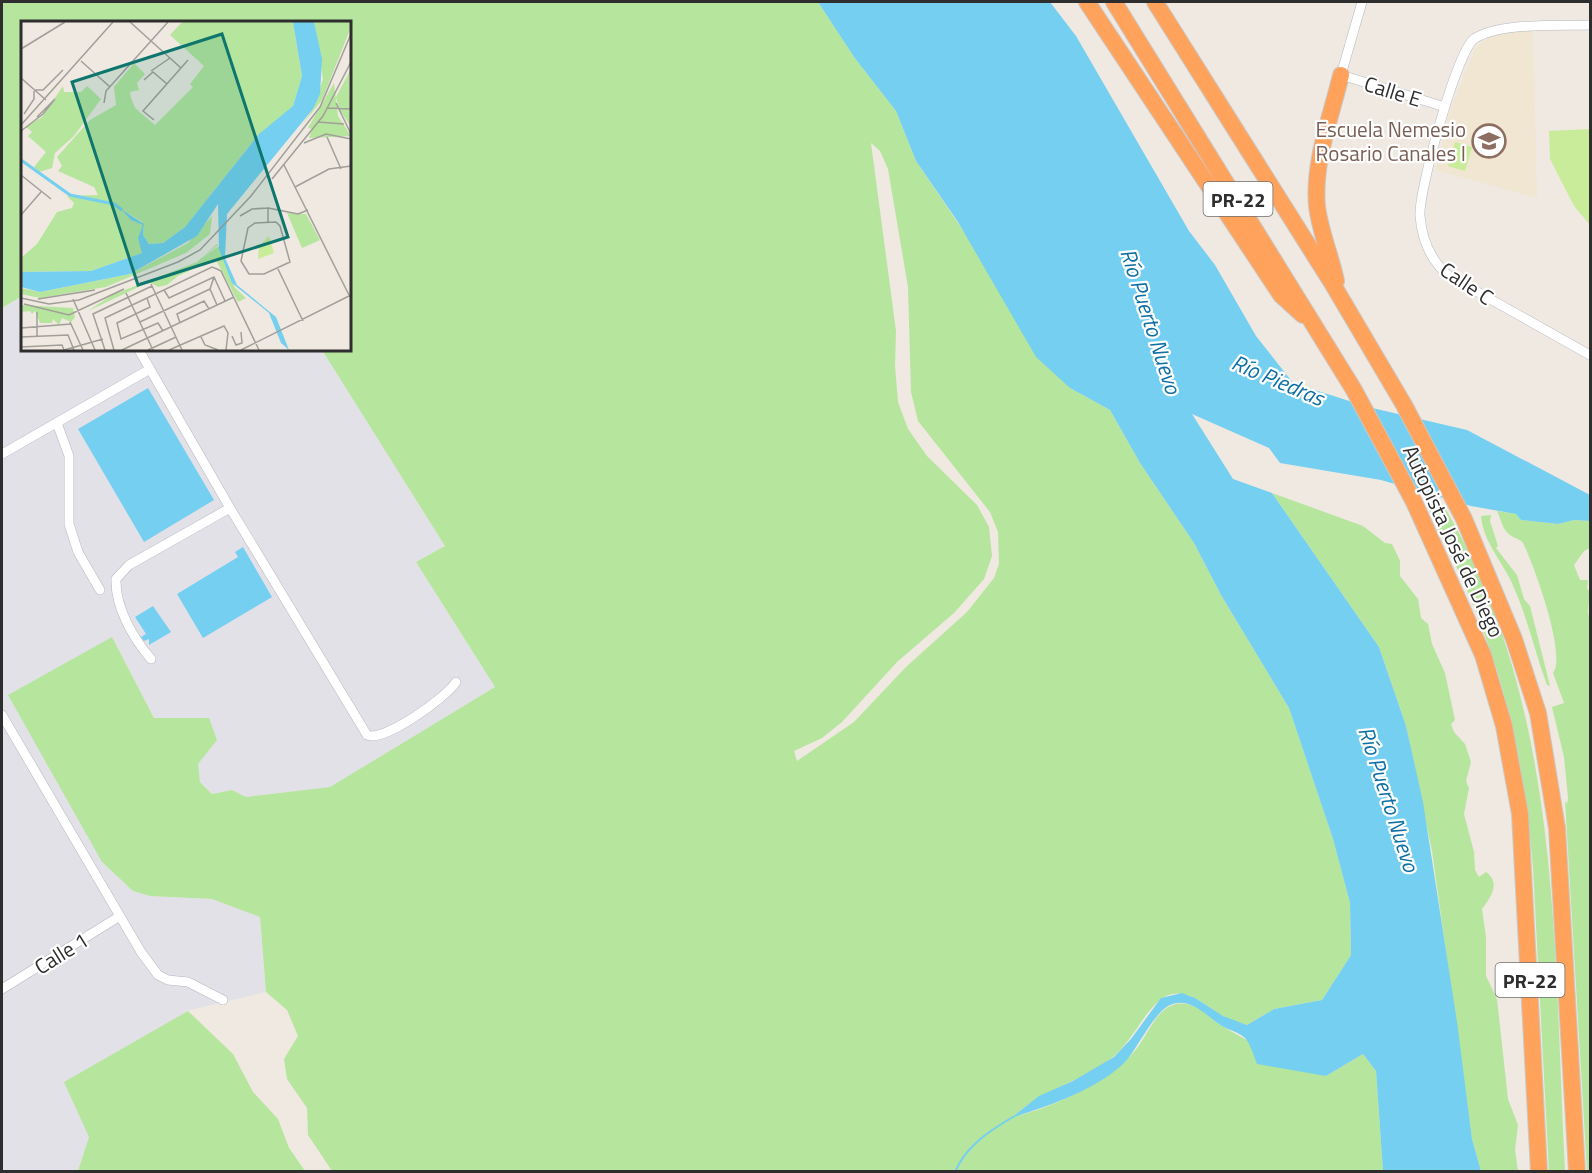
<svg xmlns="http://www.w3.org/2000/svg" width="1592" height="1173" font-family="'Titillium Web',sans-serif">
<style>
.industrial{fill:#e3e1e8}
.education{fill:#f0e6d1}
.green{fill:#b6e59e;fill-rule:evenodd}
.pitch{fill:#c9ec9a}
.water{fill:#75cff0}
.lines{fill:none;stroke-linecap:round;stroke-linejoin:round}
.stream{stroke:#75cff0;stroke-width:2}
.street-casing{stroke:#b4b7c1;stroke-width:10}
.highway-casing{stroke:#c9c9c9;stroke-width:18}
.street{stroke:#fff;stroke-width:9}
.highway{stroke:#ffa35c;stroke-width:16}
.labels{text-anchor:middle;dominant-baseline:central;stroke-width:4.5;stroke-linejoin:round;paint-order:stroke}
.shield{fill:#fff;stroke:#6d6d6d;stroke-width:1.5}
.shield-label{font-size:20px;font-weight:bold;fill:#2e2e2e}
.street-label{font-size:21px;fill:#2e2e2e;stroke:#fff}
.education-label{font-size:21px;fill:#785e54;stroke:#fff;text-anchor:end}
.water-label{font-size:22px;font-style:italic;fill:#0d6fa3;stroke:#fff}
.inset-river{fill:none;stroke:#75cff0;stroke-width:3}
.inset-road{fill:none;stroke:#a29e99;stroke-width:1.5}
.view{fill:#0f766e;fill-opacity:0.15;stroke:#0f766e;stroke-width:3}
.inset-edge{fill:none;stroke:#2e2e2e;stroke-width:3}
</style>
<rect width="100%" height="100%" fill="#efe9e1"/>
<!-- industrial -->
<path class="industrial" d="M22,296V350H322L445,546L416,562L495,687L330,787L246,797L232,790L212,794L200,782L197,764L217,740L154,718L112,637L102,862L133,891L150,896L212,899L260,917L266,992L186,1011L89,1137L78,1171H2V308Z"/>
<!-- education -->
<path class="education" d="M1533,31L1537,198L1436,170L1450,111L1476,47L1487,38L1501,32Z"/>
<!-- green -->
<path class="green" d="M2,2H818L854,57L896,111L916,161L1070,388L1110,410L1140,463L1194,543L1221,595L1289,708L1333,839L1350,903L1351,955L1322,1000L1274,1009L1247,1025C1239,1022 1229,1020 1221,1015C1207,1007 1191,990 1172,994C1149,999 1134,1040 1114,1056C1083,1082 1042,1089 1013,1117C1052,1108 1106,1083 1133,1053C1150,1035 1157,999 1187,1004C1201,1006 1210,1019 1222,1026C1254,1046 1291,1060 1326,1076L1363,1054L1376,1071L1383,1171H332L308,1135L307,1108L287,1079L284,1059L298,1036L287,1010L266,992L260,917L212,899L150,896L133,891L102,862L8,695L112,637L154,718H209L217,740L198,764L200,782L212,794L232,790L246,797L330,787L495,687L416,562L445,546L322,350H350V22H22V296L2,308ZM871,143L880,151L888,169L908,287L911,392L918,421L990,512L998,532L999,564L994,578L967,612L906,667L854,722L797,761L794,751L822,738L842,722L897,662L954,613L984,579L992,556L989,527L977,505L927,456L908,429L898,402L895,366L896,331Z
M1272,493L1363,526L1385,543L1392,544L1400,561V576L1418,599L1421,618L1428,624L1432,644L1445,673L1455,720L1451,724L1454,732L1465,744L1471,762L1466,781L1469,788L1464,814L1474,852L1475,870L1479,877L1486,872C1501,883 1491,897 1482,909L1486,937V976L1497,999L1508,1099L1518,1125L1515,1150L1518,1171H1481L1472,1139L1432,851L1406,726L1379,647Z
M1426,504L1445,508C1563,709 1553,947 1565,1171H1549L1533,868C1526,783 1511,699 1479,620C1464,580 1445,542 1426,504Z
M1497,511L1516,514L1521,520L1558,524L1574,520L1590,521V548L1584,551L1574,565L1580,580H1588L1587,589L1590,591L1588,611L1590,626V1171H1587L1565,801L1567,804L1568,798L1564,757L1552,707L1564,703L1553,673C1567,655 1534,566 1524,545C1522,539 1515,539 1510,535C1502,529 1501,519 1497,511Z
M1491,515L1490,521L1498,546L1496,548L1517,575L1524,599L1530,606L1550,686L1547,685C1535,653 1528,619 1514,588C1505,564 1483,543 1481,516Z
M188,1011L233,1054L253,1092L278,1119L289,1148L305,1171H78L89,1137L64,1082Z"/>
<!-- pitch -->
<path class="pitch" d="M1590,129V225L1574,206L1550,159L1549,131Z
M1455,142L1472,147L1465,171L1448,166Z"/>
<!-- water -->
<path class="water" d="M818,2H1050L1076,36L1189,231L1215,265L1256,336L1293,383L1368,407L1467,430L1590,495V521L1574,520L1558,524L1521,520L1516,514L1471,506L1381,480L1280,463L1269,448L1192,414L1233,479L1272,493L1379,647L1406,726L1423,802L1457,1022L1472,1139L1481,1171H1383L1376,1071L1363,1054L1326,1076L1257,1064C1254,1056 1251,1046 1246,1039C1241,1033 1229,1030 1222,1026C1207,1017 1191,996 1170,1005C1154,1012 1138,1048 1125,1062C1097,1090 1048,1106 1011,1118L1039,1096L1073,1081L1114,1057L1131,1039L1161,998L1182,993L1195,998L1223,1016L1247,1025L1274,1009L1322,1000L1351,955L1350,903L1333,839L1289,708L1221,595L1194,543L1140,463L1110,410L1070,388L1036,357L958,222L916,161L896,111L854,57Z
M148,388L214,500L144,542L78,429Z
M243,547L272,597L203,638L177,594L238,557L235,552Z
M153,606L171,632L149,645V639L144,641L141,637L146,634L135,617Z"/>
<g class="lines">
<!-- stream -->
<path class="stream" d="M955,1172C966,1146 989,1131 1013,1117"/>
<defs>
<path id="street" d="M1362,2L1341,75L1445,107
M1590,25C1559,26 1498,22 1474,39C1457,51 1418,193 1420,216C1422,240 1431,261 1449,276L1590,355
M139,350L230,508L367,735C383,743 447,697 456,682
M57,423L69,456V524L78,552L100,590
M2,454L150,369
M151,659C133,638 115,607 116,579L129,565L230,508
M2,715L141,952L158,975L168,980L188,982L223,1000
M2,989L120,916"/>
<path id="highway" d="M1087,2L1281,295L1303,315
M1114,2L1354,390L1414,502L1483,655L1504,726L1520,814L1539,1172
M1155,2L1332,283L1404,405L1464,519L1514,639L1538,713L1557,828L1577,1172
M1336,281C1331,256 1320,232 1317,206C1313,162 1331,117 1341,75"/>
</defs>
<!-- street casing -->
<use href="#street" class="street-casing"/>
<!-- highway casing -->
<use href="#highway" class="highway-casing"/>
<!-- street -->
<use href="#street" class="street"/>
<!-- highway -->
<use href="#highway" class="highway"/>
</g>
<!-- icons -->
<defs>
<symbol id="school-ring" viewBox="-11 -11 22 22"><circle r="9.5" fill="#fff" stroke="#8d6e63" stroke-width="1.5"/><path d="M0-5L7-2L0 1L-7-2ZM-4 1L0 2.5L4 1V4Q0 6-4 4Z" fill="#8d6e63"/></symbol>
</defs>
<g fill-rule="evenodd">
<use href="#school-ring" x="1470" y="122" width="38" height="38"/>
</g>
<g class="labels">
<!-- shield labels -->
<g class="shield">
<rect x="1203.5" y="182" width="69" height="34" rx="4.5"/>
<rect x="1495.5" y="963" width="69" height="34" rx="4.5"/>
</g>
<g class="shield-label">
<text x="1238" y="199">PR-22</text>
<text x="1530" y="980">PR-22</text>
</g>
<!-- street labels -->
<g class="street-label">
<text transform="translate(1393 91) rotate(17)">Calle E</text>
<text transform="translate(1467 283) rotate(34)">Calle C</text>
<text transform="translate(1454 541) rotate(65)">Autopista José de Diego</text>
<text transform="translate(61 953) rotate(-32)">Calle 1</text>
</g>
<!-- education labels -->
<g class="education-label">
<text x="1466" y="129">Escuela Nemesio<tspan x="1466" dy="24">Rosario Canales I</tspan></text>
</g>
<!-- water labels -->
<g class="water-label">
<text transform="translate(1151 321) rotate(72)">Río Puerto Nuevo</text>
<text transform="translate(1278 380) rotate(23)">Río Piedras</text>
<text transform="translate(1389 799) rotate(72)">Río Puerto Nuevo</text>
</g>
</g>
<!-- overview -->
<g transform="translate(21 21)">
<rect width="330" height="330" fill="#efe9e1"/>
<path d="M161,1H272L281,55L272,85L229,124L164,206L142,222L128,223L122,214L123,206L121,201L102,189L122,204L121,232L70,250L0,251V237L16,223L36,191L51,187L53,182L46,175L77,174L73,166L37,150L41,145L36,136L69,99L95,84L93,66L113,42L124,53L116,62L118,69L109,71L110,77L114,87L134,104L172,66L169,63L183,45L149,14ZM293,1H330V6L301,79L280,105L292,88L302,58ZM330,48L328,56L330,106L318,88L315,76ZM313,62L317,95L330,115L288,117L291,108L287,107ZM42,65L43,71H60L66,65L80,78L53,115L34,132L31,147L18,151L13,146L25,131L7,115L11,111L5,106L21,96ZM266,192L285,193L299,219L281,227ZM191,195L189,213L165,232L85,266L19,277L0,273V267L19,271L109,253L167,222ZM196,223L197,224L179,238L198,225L214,267L225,277L217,281L194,237L193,242L189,240L157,255L146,264L137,266L128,261L67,290L91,274L176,241ZM0,284L52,287L54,296L50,301L41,297L38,304L32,298L31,302H19L14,290L11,293L9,290L0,291Z" fill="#b6e59e"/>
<path d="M248,215L253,232L237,238L238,225Z" fill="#c9ec9a"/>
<path d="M272,1H293L301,38L299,73L292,88L206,193L204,237L216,264L255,296L268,329L260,322L248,292L211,262L198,228L197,183L176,215L109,253L19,271L0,266V251L70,250L121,232L117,217L122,204L110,199L100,188L123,203L122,214L128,223L142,222L164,206L238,113L272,85L281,55Z" fill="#75cff0"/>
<path class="inset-river" d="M0,139L49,174L93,183L101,189"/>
<path class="inset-road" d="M109,1L160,47M0,28L44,1M60,40L89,66M130,50L149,37M330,56V80M0,57L25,79M123,59L132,51L146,63M14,69H22L42,49M83,82L85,70L147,1M315,82L330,113M306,87L330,88M3,93L13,78V70M133,99L122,90L167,39M297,101L323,103M0,104L92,1M0,110L22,93L34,78L16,96M306,116L320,148M283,122L305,113L330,118M263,144L329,276M0,154L30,178M251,158L302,95L330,41M274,166L308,148L330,145M0,194L20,171M219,195L231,188L247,187M247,201V187L277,193L287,189M255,201L259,205L269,241L243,253H228L220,240L227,207L234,202ZM196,248L200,250L238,329M257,248L282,300M193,256L189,268L196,284M130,263L161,329M143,269L148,277L193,256L204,280M105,272L132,329M0,277L28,283L58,279L157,241L179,229L230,175L299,86L330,13M126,277L129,286L96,302L100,318L137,302L142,310M17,278L74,269M52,278L74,329M3,283L48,294L103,268M16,291V316M49,301L62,329M119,301L189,268M159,302L156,293L183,280L188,288M0,307L50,303M211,315L215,324L221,322L220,311M0,316L47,314L53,329M180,316L184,324L197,329M0,326L41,324L43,329M43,329L82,318M84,329L72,293L131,265M93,329L84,297L191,246L196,248M101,329L213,276M127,329L155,316M148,329L203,305L207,312L205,329M220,329L330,274"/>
<path class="view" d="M201,13L267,216L117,264L51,61Z"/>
<rect width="330" height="330" class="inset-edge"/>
</g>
<!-- border -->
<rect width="1592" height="1173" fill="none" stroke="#2e2e2e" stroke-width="6"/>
</svg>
